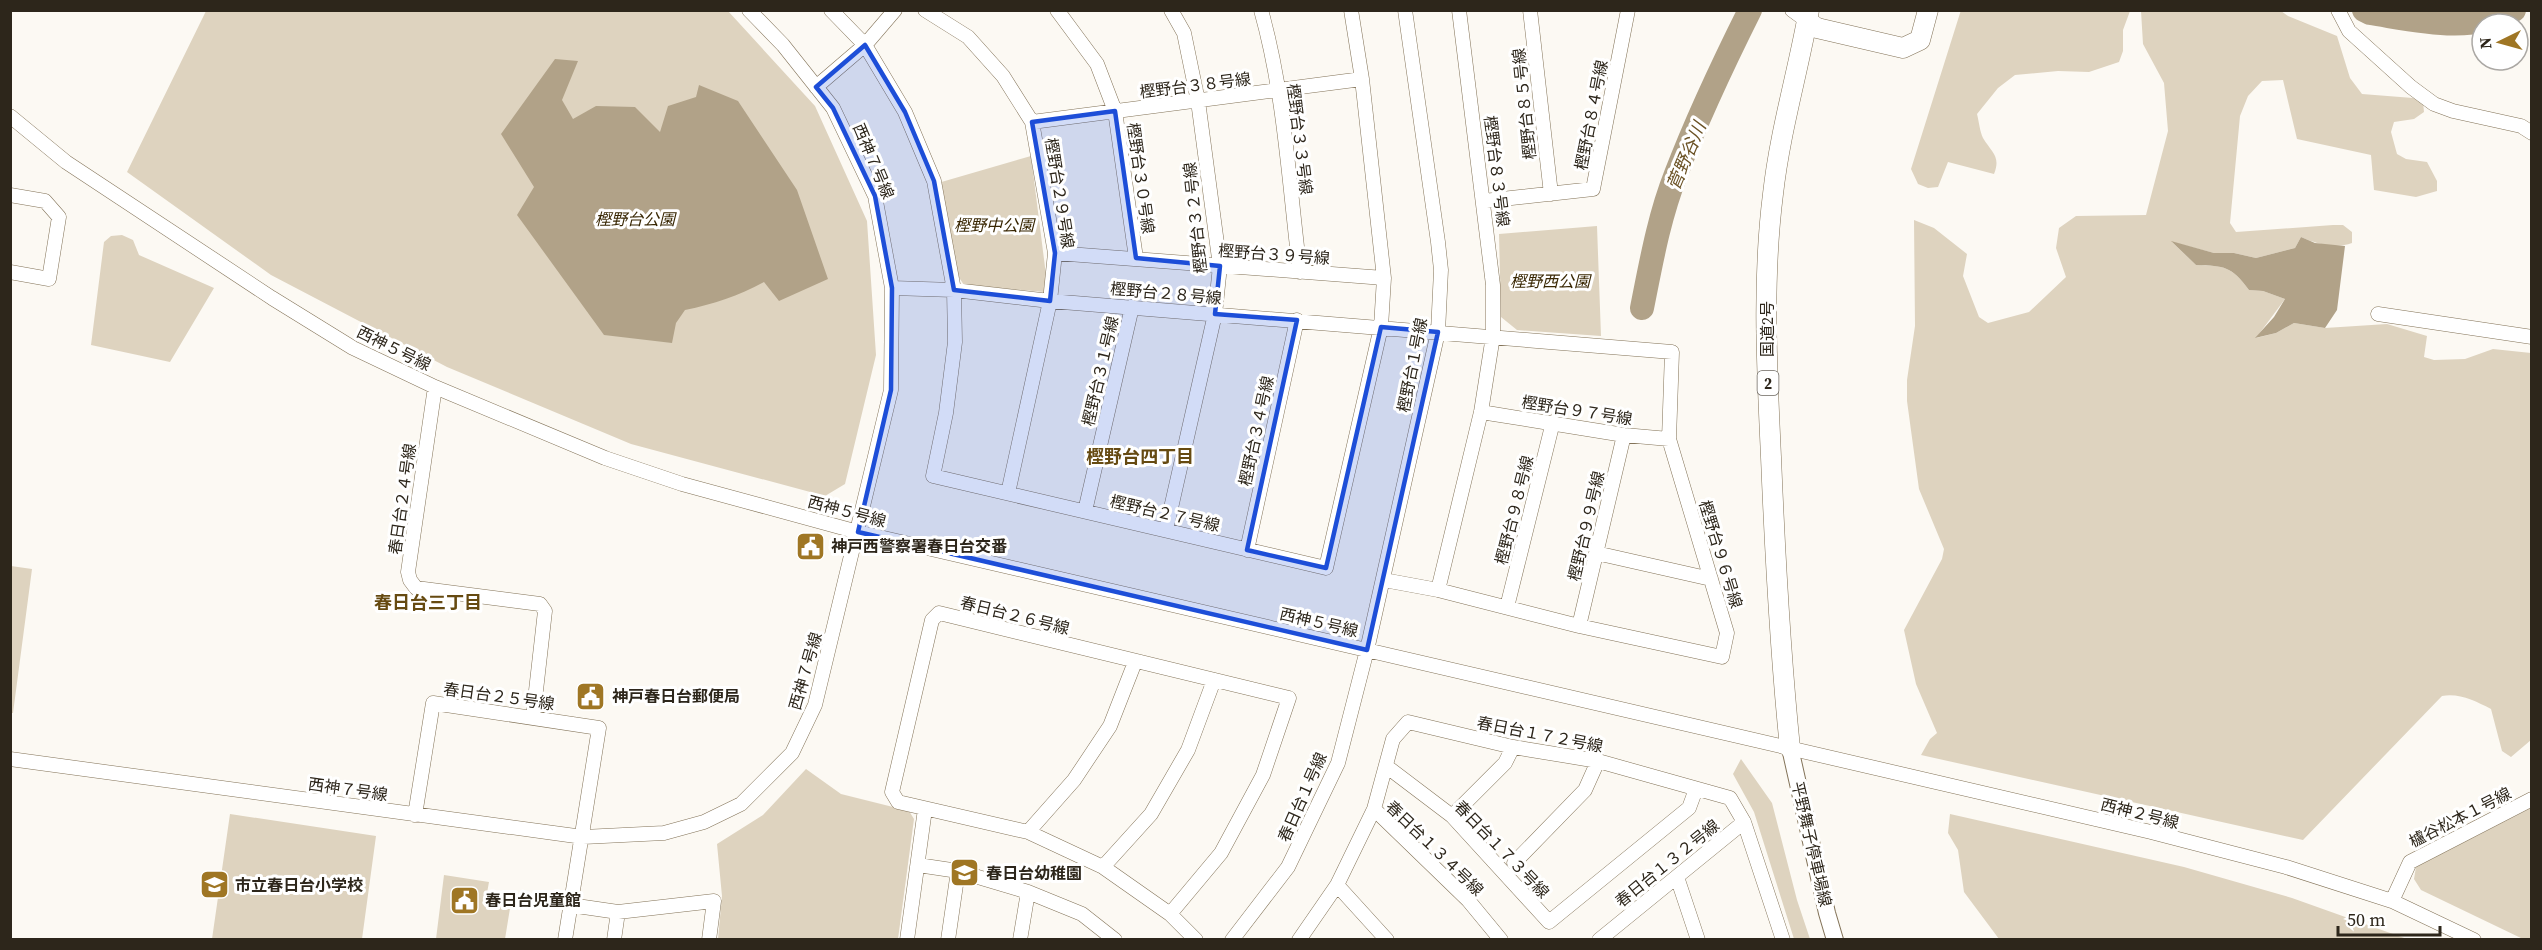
<svg xmlns="http://www.w3.org/2000/svg" width="2542" height="950" font-family="'Source Serif 4','Noto Sans JP',serif">
<style>
.green{fill:#ded3bf}
.water{fill:#b1a288}
.lines{fill:none;stroke-linecap:round;stroke-linejoin:round}
.river{stroke:#b1a288;stroke-width:24}
.minor-casing{stroke:#837358;stroke-width:15}
.major-casing{stroke:#837358;stroke-width:18}
.highway-casing{stroke:#837358;stroke-width:21}
.minor{stroke:#fff;stroke-width:14}
.major{stroke:#fff;stroke-width:16}
.highway{stroke:#fff;stroke-width:20}
.marked{fill:#1d4ed8;fill-opacity:0.2;stroke:#1d4ed8;stroke-width:4.5;stroke-linejoin:round}
.labels{text-anchor:middle;dominant-baseline:central;stroke-width:6;stroke-linejoin:round;paint-order:stroke}
.shield{fill:#fff;stroke:#6c675f;stroke-width:1.5}
.shield-label{font-size:15px;font-weight:bold;fill:#2d261b}
.street-label{font-size:16px;fill:#2d261b;stroke:#fff}
.park-label{font-size:16px;font-style:italic;fill:#392703;stroke:#fff}
.poi-label{font-size:16px;font-weight:bold;fill:#2d261b;stroke:#fff;text-anchor:start}
.water-label{font-size:18px;font-style:italic;fill:#6b5225;stroke:#fff}
.neighbourhood-label{font-size:18px;font-weight:bold;fill:#664a11;stroke:#fff}
</style>
<rect width="100%" height="100%" fill="#fcf9f3"/>
<!-- green -->
<path class="green" d="M1961,10L2130,11L2123,30V51L2119,62L2089,72L2058,71L2015,75L1998,88L1977,114C1979,122 1980,132 1983,138C1992,153 2001,156 1994,174L1948,162L1938,187L1928,188L1918,184L1911,169Z
M206,11H728L815,106L867,221L876,355L845,484L825,496L631,444L447,367L271,275L127,172Z
M2141,11H2281L2288,16L2337,36L2350,78L2362,94L2413,98L2423,102L2424,112L2414,119L2394,122L2391,132L2397,154L2406,159L2427,162L2437,181V191L2416,197L2374,190L2371,155L2297,139L2283,80L2262,81L2248,96L2240,116L2230,223L2236,232L2333,225H2343L2352,232V243C2336,249 2316,244 2301,237L2295,248L2256,258L2234,253H2214L2172,242L2196,265C2225,266 2231,266 2249,290L2263,291L2285,299L2256,338L2276,333L2294,323L2325,328L2387,324L2427,336L2424,357L2434,360L2465,359L2493,349L2531,353V740L2511,757L2502,751L2491,709C2475,701 2460,693 2442,696L2303,840L1921,755L1930,739L1937,733L1916,684L1904,630L1942,559L1944,549L1919,489L1907,401V380L1915,326L1914,220L1934,228L1967,254L1963,276L1979,317L1988,323L2029,312L2066,277L2056,248L2059,228L2076,216L2146,215L2168,131L2164,83L2143,44Z
M1031,156L1047,283L1044,292L964,285L958,276L938,183Z
M1597,226L1601,336L1517,330L1501,317L1499,234Z
M122,235L133,240L139,255L214,288L170,362L91,345L104,242L111,236Z
M11,566L32,569L13,713H10Z
M1741,759L1772,803L1797,900L1810,939H1794L1754,812L1733,774Z
M806,769L841,794L909,811L914,819L898,939H718L722,896L717,844L763,815Z
M2531,808V939H2523L2421,890L2414,879L2416,867Z
M230,814L376,836L362,939H212Z
M1950,814L2184,867L2292,898L2407,939H1999L1964,892L1958,850L1948,833Z
M444,875L489,882L487,893L512,896L505,939H436Z"/>
<!-- water -->
<path class="water" d="M555,59L578,61L562,100L573,119L596,106L635,107L660,132L668,106L696,97L699,85L738,101L797,190L828,279L779,301L764,282C738,296 714,304 685,310L676,323L672,343L604,335L517,215L534,187L501,134Z
M2301,237L2315,243L2345,246L2337,310L2325,328L2294,323L2276,333L2255,338L2274,317L2285,299L2263,291L2249,290C2231,266 2225,266 2196,265L2171,241L2214,253H2234L2256,258L2295,248Z"/>
<g class="lines">
<!-- river -->
<path class="river" d="M2364,10L2370,13C2416,20 2471,34 2514,10
M1642,308C1651,263 1659,217 1676,174C1697,119 1723,64 1750,10"/>
<defs>
<path id="minor" d="M831,10L865,45L905,112L934,181L954,290L955,342L946,413L933,476L1326,568L1381,327L1384,278L1362,79L1351,10
M925,10L968,37L1003,76L1032,122L1055,253L1050,301L1008,493
M1057,10L1097,64L1115,111L1136,258
M1261,10C1285,95 1289,185 1300,272
M1530,10L1551,194
M1792,10L1807,21
M2338,10L2349,31L2411,87L2434,104L2453,111L2521,126L2532,133
M816,87L865,45L895,10
M10,116L66,162L272,298L353,348L435,387L605,458L682,484L858,532L2151,832L2286,867L2392,901L2474,940
M1032,122L1362,79
M10,195L45,201L59,217L49,279L10,272
M1484,201L1593,189L1628,10
M1055,253L1384,278
M892,288L954,290L1050,301L1672,352L1669,439L1727,633L1722,657L1579,626L1438,590L1384,580
M2378,314L2532,337
M435,387L408,572L410,580L416,588L540,604L545,611L533,717
M1481,412L1624,435L1669,439
M1085,511L1132,307
M1166,530L1215,314L1220,266L1198,101L1184,33L1171,10
M1247,550L1297,320
M1596,553L1711,579
M1438,590L1481,412L1493,336V285L1459,10
M1507,607L1553,422
M1579,626L1624,435
M10,759L583,837L664,833L704,822L741,804L792,753L815,705L891,390L892,288L875,196L833,108L783,45L749,10
M1386,766L1452,816L1549,922L1689,808L1696,789
M1374,809L1393,739L1408,722L1513,747L1598,761L1730,798L1744,822
M415,815L433,703L599,728L565,940
M1452,816L1505,763L1513,747
M1028,832L1074,780L1110,726L1135,662
M1514,863L1585,790L1598,761
M918,865L958,871L1028,892L1082,914L1115,940
M1103,867L1151,814L1188,750L1214,680
M1677,877L1698,940
M1337,885L1387,940
M2392,901L2410,862L2532,799
M570,905L618,912L714,901L709,940
M1170,914L1221,853L1263,775L1289,698L939,613L932,620L892,792L898,802L1028,832L1103,867L1170,914L1196,940
M614,940L618,912
M907,940L925,809
M948,940L958,871
M1020,940L1028,892
M1232,940L1288,867L1338,763L1367,650L1438,332L1441,270L1438,242L1405,10
M1299,940L1337,885L1374,809L1468,900L1501,940
M1599,940L1744,822L1783,940"/>
<path id="major" d="M1790,748L1827,913L1835,940"/>
<path id="highway" d="M1807,21L1817,28L1903,48L1920,40L1928,10
M1790,748C1780,651 1775,555 1771,457C1767,370 1762,281 1773,194C1780,131 1798,72 1809,10"/>
</defs>
<!-- minor casing -->
<use href="#minor" class="minor-casing"/>
<!-- major casing -->
<use href="#major" class="major-casing"/>
<!-- highway casing -->
<use href="#highway" class="highway-casing"/>
<!-- minor -->
<use href="#minor" class="minor"/>
<!-- major -->
<use href="#major" class="major"/>
<!-- highway -->
<use href="#highway" class="highway"/>
</g>
<!-- marked area -->
<path class="marked" d="M865,45L905,112L934,181L954,290L1050,301L1055,253L1032,122L1115,111L1136,258L1220,266L1215,314L1297,320L1247,550L1326,568L1381,327L1438,332L1367,650L858,532L891,390L892,288L875,196L833,108L816,87Z"/>
<!-- icons -->
<defs>
<symbol id="civic-square" viewBox="-11 -11 22 22"><rect x="-9" y="-9" width="18" height="18" rx="4" fill="#9f7624" stroke="#fff"/><path d="M-.6-6.5H3V-4.5H.6V-3L4-1V1h2V6H-6V1h2V-1L-.6-3ZM-1.2 2.5V6h2.4V2.5Z" fill="#fff"/></symbol>
<symbol id="school-square" viewBox="-11 -11 22 22"><rect x="-9" y="-9" width="18" height="18" rx="4" fill="#9f7624" stroke="#fff"/><path d="M0-5L7-2L0 1L-7-2ZM-4 1L0 2.5L4 1V4Q0 6-4 4Z" fill="#fff"/></symbol>
</defs>
<g fill-rule="evenodd">
<use href="#civic-square" x="794" y="530" width="33" height="33"/>
<use href="#civic-square" x="574" y="680" width="33" height="33"/>
<use href="#school-square" x="948" y="856" width="33" height="33"/>
<use href="#school-square" x="198" y="868" width="33" height="33"/>
<use href="#civic-square" x="448" y="884" width="33" height="33"/>
</g>
<g class="labels">
<!-- shield labels -->
<rect class="shield" x="1757.5" y="371" width="21" height="24" rx="4.5"/>
<g class="shield-label">
<text x="1768" y="383">2</text>
</g>
<!-- street labels -->
<g class="street-label">
<text transform="translate(1195 85) rotate(-7)">樫野台３８号線</text>
<text transform="translate(1524 104) rotate(-96)">樫野台８５号線</text>
<text transform="translate(1591 115) rotate(-79)">樫野台８４号線</text>
<text transform="translate(1300 139) rotate(83)">樫野台３３号線</text>
<text transform="translate(874 161) rotate(67)">西神７号線</text>
<text transform="translate(1497 171) rotate(83)">樫野台８３号線</text>
<text transform="translate(1141 178) rotate(82)">樫野台３０号線</text>
<text transform="translate(1060 193) rotate(81)">樫野台２９号線</text>
<text transform="translate(1195 218) rotate(-96)">樫野台３２号線</text>
<text transform="translate(1274 254) rotate(4)">樫野台３９号線</text>
<text transform="translate(1166 293) rotate(5)">樫野台２８号線</text>
<text transform="translate(1767 329) rotate(-90)">国道2号</text>
<text transform="translate(394 348) rotate(26)">西神５号線</text>
<text transform="translate(1412 365) rotate(-79)">樫野台１号線</text>
<text transform="translate(1100 371) rotate(-77)">樫野台３１号線</text>
<text transform="translate(1577 410) rotate(9)">樫野台９７号線</text>
<text transform="translate(1256 431) rotate(-78)">樫野台３４号線</text>
<text transform="translate(402 499) rotate(-82)">春日台２４号線</text>
<text transform="translate(1514 510) rotate(-76)">樫野台９８号線</text>
<text transform="translate(847 511) rotate(15)">西神５号線</text>
<text transform="translate(1165 513) rotate(13)">樫野台２７号線</text>
<text transform="translate(1586 526) rotate(-77)">樫野台９９号線</text>
<text transform="translate(1721 554) rotate(73)">樫野台９６号線</text>
<text transform="translate(1015 615) rotate(14)">春日台２６号線</text>
<text transform="translate(1319 622) rotate(13)">西神５号線</text>
<text transform="translate(805 671) rotate(-74)">西神７号線</text>
<text transform="translate(499 696) rotate(8)">春日台２５号線</text>
<text transform="translate(1540 734) rotate(11)">春日台１７２号線</text>
<text transform="translate(348 789) rotate(8)">西神７号線</text>
<text transform="translate(1302 797) rotate(-66)">春日台１号線</text>
<text transform="translate(2140 813) rotate(14)">西神２号線</text>
<text transform="translate(2460 817) rotate(-27)">櫨谷松本１号線</text>
<text transform="translate(1812 844) rotate(77)">平野舞子停車場線</text>
<text transform="translate(1435 848) rotate(44)">春日台１３４号線</text>
<text transform="translate(1502 849) rotate(46)">春日台１７３号線</text>
<text transform="translate(1667 863) rotate(-39)">春日台１３２号線</text>
</g>
<!-- park labels -->
<g class="park-label">
<text x="635" y="219">樫野台公園</text>
<text x="994" y="225">樫野中公園</text>
<text x="1550" y="281">樫野西公園</text>
</g>
<!-- poi labels -->
<g class="poi-label">
<text x="831" y="546">神戸西警察署春日台交番</text>
<text x="612" y="696">神戸春日台郵便局</text>
<text x="986" y="873">春日台幼稚園</text>
<text x="235" y="885">市立春日台小学校</text>
<text x="485" y="900">春日台児童館</text>
</g>
<!-- water labels -->
<g class="water-label">
<text transform="translate(1686 156) rotate(-67)">菅野谷川</text>
</g>
<!-- neighbourhood labels -->
<g class="neighbourhood-label">
<text x="1140" y="456">樫野台四丁目</text>
<text x="428" y="602">春日台三丁目</text>
</g>
</g>
<!-- border -->
<rect width="2542" height="950" fill="none" stroke="#2d261b" stroke-width="24"/>
<!-- north arrow -->
<g transform="translate(2500 42) rotate(265)"><circle r="28" fill="#ffffff" stroke="#aba8a4" stroke-width="1.5"/>
<path d="M0-4.5L10 22L0 15L-10 22Z" fill="#9f7624"/>
<text y="-9" font-size="16" font-weight="bold" text-anchor="middle" fill="#2d261b">N</text>
</g>
<!-- scale -->
<path d="M2338 926v9h102v-9" fill="none" stroke="#2d261b" stroke-width="3"/>
<text x="2347" y="926" font-size="18" fill="#2d261b" stroke="#ffffff" stroke-width="4.5" paint-order="stroke">50 m</text>
</svg>
